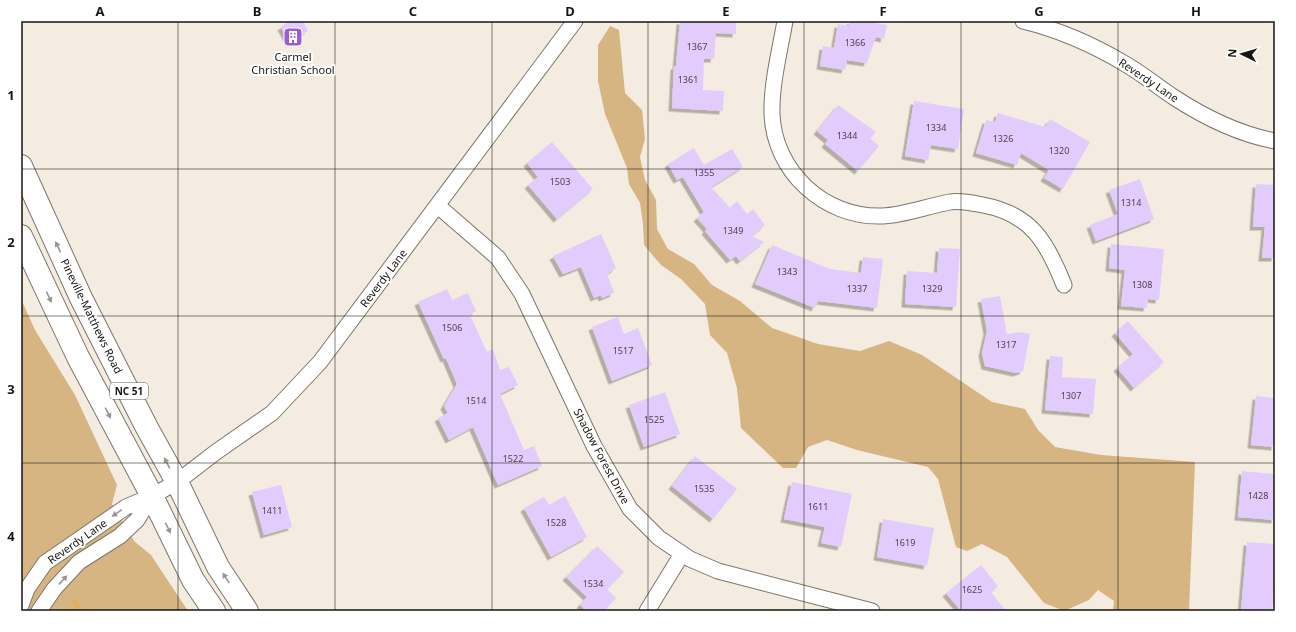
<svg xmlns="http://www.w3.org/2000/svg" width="1296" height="632" font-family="'Noto Sans',sans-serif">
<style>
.green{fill:#d6b583}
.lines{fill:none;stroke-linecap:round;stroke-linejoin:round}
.stream{stroke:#e3ae59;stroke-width:4.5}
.building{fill:#e2ccfe;filter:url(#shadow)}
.street-casing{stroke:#7d756a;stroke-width:17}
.primary-casing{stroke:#7d756a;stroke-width:24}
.street{stroke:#fff;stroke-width:15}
.primary{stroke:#fff;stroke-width:22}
.oneway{fill:#979694}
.grid{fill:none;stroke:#181511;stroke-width:1;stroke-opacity:0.55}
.labels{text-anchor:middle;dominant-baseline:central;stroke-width:4;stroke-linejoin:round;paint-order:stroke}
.number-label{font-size:9px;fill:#4a434c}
.shield{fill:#fff;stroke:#5d5b58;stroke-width:1}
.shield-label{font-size:10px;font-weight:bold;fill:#181511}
.poi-label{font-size:11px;fill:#181511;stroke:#fff}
.street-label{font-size:11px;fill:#181511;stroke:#fff}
.neatline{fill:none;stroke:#181511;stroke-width:1.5}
.grid-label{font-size:13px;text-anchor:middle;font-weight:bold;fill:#181511}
</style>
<defs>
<filter id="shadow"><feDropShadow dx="-3.5" dy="3.5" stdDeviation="0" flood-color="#0004"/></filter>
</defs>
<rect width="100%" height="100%" fill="#f4ece0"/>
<!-- green -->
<path class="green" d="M610,26L619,30L625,93L642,110L645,139L640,157L645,180L656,200L657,229L668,249L694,264L712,285L740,301L772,328L818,344L860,351L889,341L922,355L992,402L1025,409L1038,430L1055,447L1101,455L1195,462L1189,611H1113L1114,601L1098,590L1089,600L1064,611L1044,603L1007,557L982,544L967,551L956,547L938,479L928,467L857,450L827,440L808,447L796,468H783L741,428L737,388L727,353L710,335L705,304L681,279L661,265L644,245L643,224L640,203L629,184L627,168L605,114L598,81V45Z
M21,299L35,330L75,395L117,485L112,504L134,541L151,555L188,611H21Z"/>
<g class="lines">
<!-- stream -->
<path class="stream" d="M74,602L81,611"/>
</g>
<!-- building -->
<path class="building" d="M290,21H303L308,31L290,43L281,27Z
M680,21H736V34L716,33L714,59H704L703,90L724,91L723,111L672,108L674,66H676Z
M850,21H865L887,25L884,39L876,37L867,63L847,60L845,70L820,66L823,46L834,48L838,24L849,26Z
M914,101L964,109L958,149L931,145L928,160L905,156Z
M838,105L876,132L870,138L879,146L858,171L825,144L828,140L817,131Z
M998,113L1045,127L1050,119L1090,142L1063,189L1044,178L1049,170L1021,153L1017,165L976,153L986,120L995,122Z
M552,142L593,189L557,219L528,185L538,177L527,163Z
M694,148L704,165L732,149L743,167L711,187L730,208L737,201L747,214L753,209L765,225L752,236L764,242L740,261L736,256L730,260L705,231L707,229L697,218L704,212L683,177L677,180L668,164Z
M1140,179L1154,219L1096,241L1090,225L1118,214L1109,190Z
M1256,184L1275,185V258H1262L1265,227H1253Z
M601,234L616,268L607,274L614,293L602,298L601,295L594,298L581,267L563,274L553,256Z
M1111,244L1164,249L1159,300L1148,299L1147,308L1121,306L1125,270L1109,268Z
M772,245L830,269L861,273L863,257L883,259L877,308L818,301L815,308L755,284Z
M939,248L960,249L956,307L905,304L907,271L937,273Z
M447,289L452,300L468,293L476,311L470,315L487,352L493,349L500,370L509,367L518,385L500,394L524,450L534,446L542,466L498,485L473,427L449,440L438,418L448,413L444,406L457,384L446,358L444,359L418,302Z
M1000,296L1007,334L1019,332L1030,334L1023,371L1016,373L985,366L982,353L987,331L981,299Z
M618,317L624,334L638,328L652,365L612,381L592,327Z
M1128,321L1164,362L1134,388L1117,368L1133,354L1115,333Z
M1050,356L1063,357L1062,377L1096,379L1093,414L1045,410Z
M665,392L680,434L644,447L629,405Z
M1256,396L1275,398V447L1251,445Z
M695,456L737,489L713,519L672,486Z
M1242,471L1275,474V520L1238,517Z
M792,482L852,494L841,547L821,543L825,527L784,519Z
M281,485L292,527L264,535L252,492Z
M565,496L587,537L551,557L524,508L544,497L549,505Z
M883,519L934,528L927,566L877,557Z
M1247,542L1275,544V577L1272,611H1241Z
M597,546L624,572L607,589L616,598L604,611H587L580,605L587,597L566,577Z
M981,565L998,586L991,592L1006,611H961L946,593Z"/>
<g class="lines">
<defs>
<path id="street" d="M785,21C780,50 771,85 772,114C774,171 824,218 882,216C905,215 927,206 950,202C960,200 973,203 983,205C1031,214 1047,242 1064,285
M1023,21C1060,30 1094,45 1127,65C1144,75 1158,87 1175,98C1206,118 1238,134 1275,141
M438,206L498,258L522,294L594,446L630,509L659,538L690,559L718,571L872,611
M21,605L27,589L45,563L126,507L152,496L177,482L216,452L272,413L320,362L575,21
M39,611L54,589L79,562L120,536L137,520L152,496
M647,611L682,554"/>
<path id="primary" d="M21,166L81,298L146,426L177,482L218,567L247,611
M21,236L78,357L152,496L193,580L214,611"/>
</defs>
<!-- street casing -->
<use href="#street" class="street-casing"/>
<!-- primary casing -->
<use href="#primary" class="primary-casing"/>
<!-- street -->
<use href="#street" class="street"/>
<!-- primary -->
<use href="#primary" class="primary"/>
</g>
<!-- one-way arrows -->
<defs><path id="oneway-solid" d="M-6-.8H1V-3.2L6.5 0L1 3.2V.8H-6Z"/></defs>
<g class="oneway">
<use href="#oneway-solid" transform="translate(58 247) rotate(-115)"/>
<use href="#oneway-solid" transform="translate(49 297) rotate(65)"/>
<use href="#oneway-solid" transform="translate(108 413) rotate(62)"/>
<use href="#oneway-solid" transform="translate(167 463) rotate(-117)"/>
<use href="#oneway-solid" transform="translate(117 513) rotate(146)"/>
<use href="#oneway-solid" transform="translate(168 528) rotate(64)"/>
<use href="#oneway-solid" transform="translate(226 578) rotate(-123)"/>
<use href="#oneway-solid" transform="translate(63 580) rotate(-47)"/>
</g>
<!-- grid -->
<path class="grid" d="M178,21V611M335,21V611M492,21V611M648,21V611M804,21V611M961,21V611M1118,21V611M21,169H1275M21,316H1275M21,463H1275"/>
<!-- icons -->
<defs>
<symbol id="building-square" viewBox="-11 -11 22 22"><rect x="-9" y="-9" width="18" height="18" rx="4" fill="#9a5dd4" stroke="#fff"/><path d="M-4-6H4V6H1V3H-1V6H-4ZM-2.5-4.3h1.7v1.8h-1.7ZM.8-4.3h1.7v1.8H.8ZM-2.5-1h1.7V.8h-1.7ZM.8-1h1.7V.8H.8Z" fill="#fff"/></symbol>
</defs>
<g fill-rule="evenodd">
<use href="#building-square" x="282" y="26" width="22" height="22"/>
</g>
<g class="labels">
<!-- number labels -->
<g class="number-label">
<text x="855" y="42">1366</text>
<text x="697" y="46">1367</text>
<text x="688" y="79">1361</text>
<text x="936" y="127">1334</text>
<text x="847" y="135">1344</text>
<text x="1003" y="138">1326</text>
<text x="1059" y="150">1320</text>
<text x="704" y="172">1355</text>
<text x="560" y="181">1503</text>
<text x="1131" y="202">1314</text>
<text x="733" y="230">1349</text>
<text x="787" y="271">1343</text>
<text x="1142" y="284">1308</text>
<text x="857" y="288">1337</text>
<text x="932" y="288">1329</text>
<text x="452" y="327">1506</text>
<text x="1006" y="344">1317</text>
<text x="623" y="350">1517</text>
<text x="1071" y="395">1307</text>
<text x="476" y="400">1514</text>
<text x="654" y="419">1525</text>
<text x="513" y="458">1522</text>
<text x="704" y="488">1535</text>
<text x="1258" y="495">1428</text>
<text x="818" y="506">1611</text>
<text x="272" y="510">1411</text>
<text x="556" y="522">1528</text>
<text x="905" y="542">1619</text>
<text x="593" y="583">1534</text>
<text x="972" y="589">1625</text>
</g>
<!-- shield labels -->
<rect class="shield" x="110" y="383" width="38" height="16" rx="3"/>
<g class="shield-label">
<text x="129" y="391">NC 51</text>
</g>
<!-- poi labels -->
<g class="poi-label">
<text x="293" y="56">Carmel<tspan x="293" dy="13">Christian School</tspan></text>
</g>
<!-- street labels -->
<g class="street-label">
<text transform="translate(1149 80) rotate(34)">Reverdy Lane</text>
<text transform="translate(383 278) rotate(-53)">Reverdy Lane</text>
<text transform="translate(92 316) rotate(64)">Pineville-Matthews Road</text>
<text transform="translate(602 456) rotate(62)">Shadow Forest Drive</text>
<text transform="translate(77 541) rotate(-35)">Reverdy Lane</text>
</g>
</g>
<!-- border -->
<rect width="1296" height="632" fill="none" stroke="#ffffff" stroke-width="44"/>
<!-- north arrow -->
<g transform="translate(1242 54) rotate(275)" stroke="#ffffff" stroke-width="3" paint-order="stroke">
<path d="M0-3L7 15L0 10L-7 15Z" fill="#181511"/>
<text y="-6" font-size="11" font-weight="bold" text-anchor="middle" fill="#181511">N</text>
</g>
<rect x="22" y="22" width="1252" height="588" class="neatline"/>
<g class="grid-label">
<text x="100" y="16">A</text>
<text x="257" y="16">B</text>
<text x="413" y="16">C</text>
<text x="570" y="16">D</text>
<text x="726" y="16">E</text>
<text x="883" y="16">F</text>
<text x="1039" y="16">G</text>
<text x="1196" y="16">H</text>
<text x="11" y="100">1</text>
<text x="11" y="247">2</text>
<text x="11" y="394">3</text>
<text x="11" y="541">4</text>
</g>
</svg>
